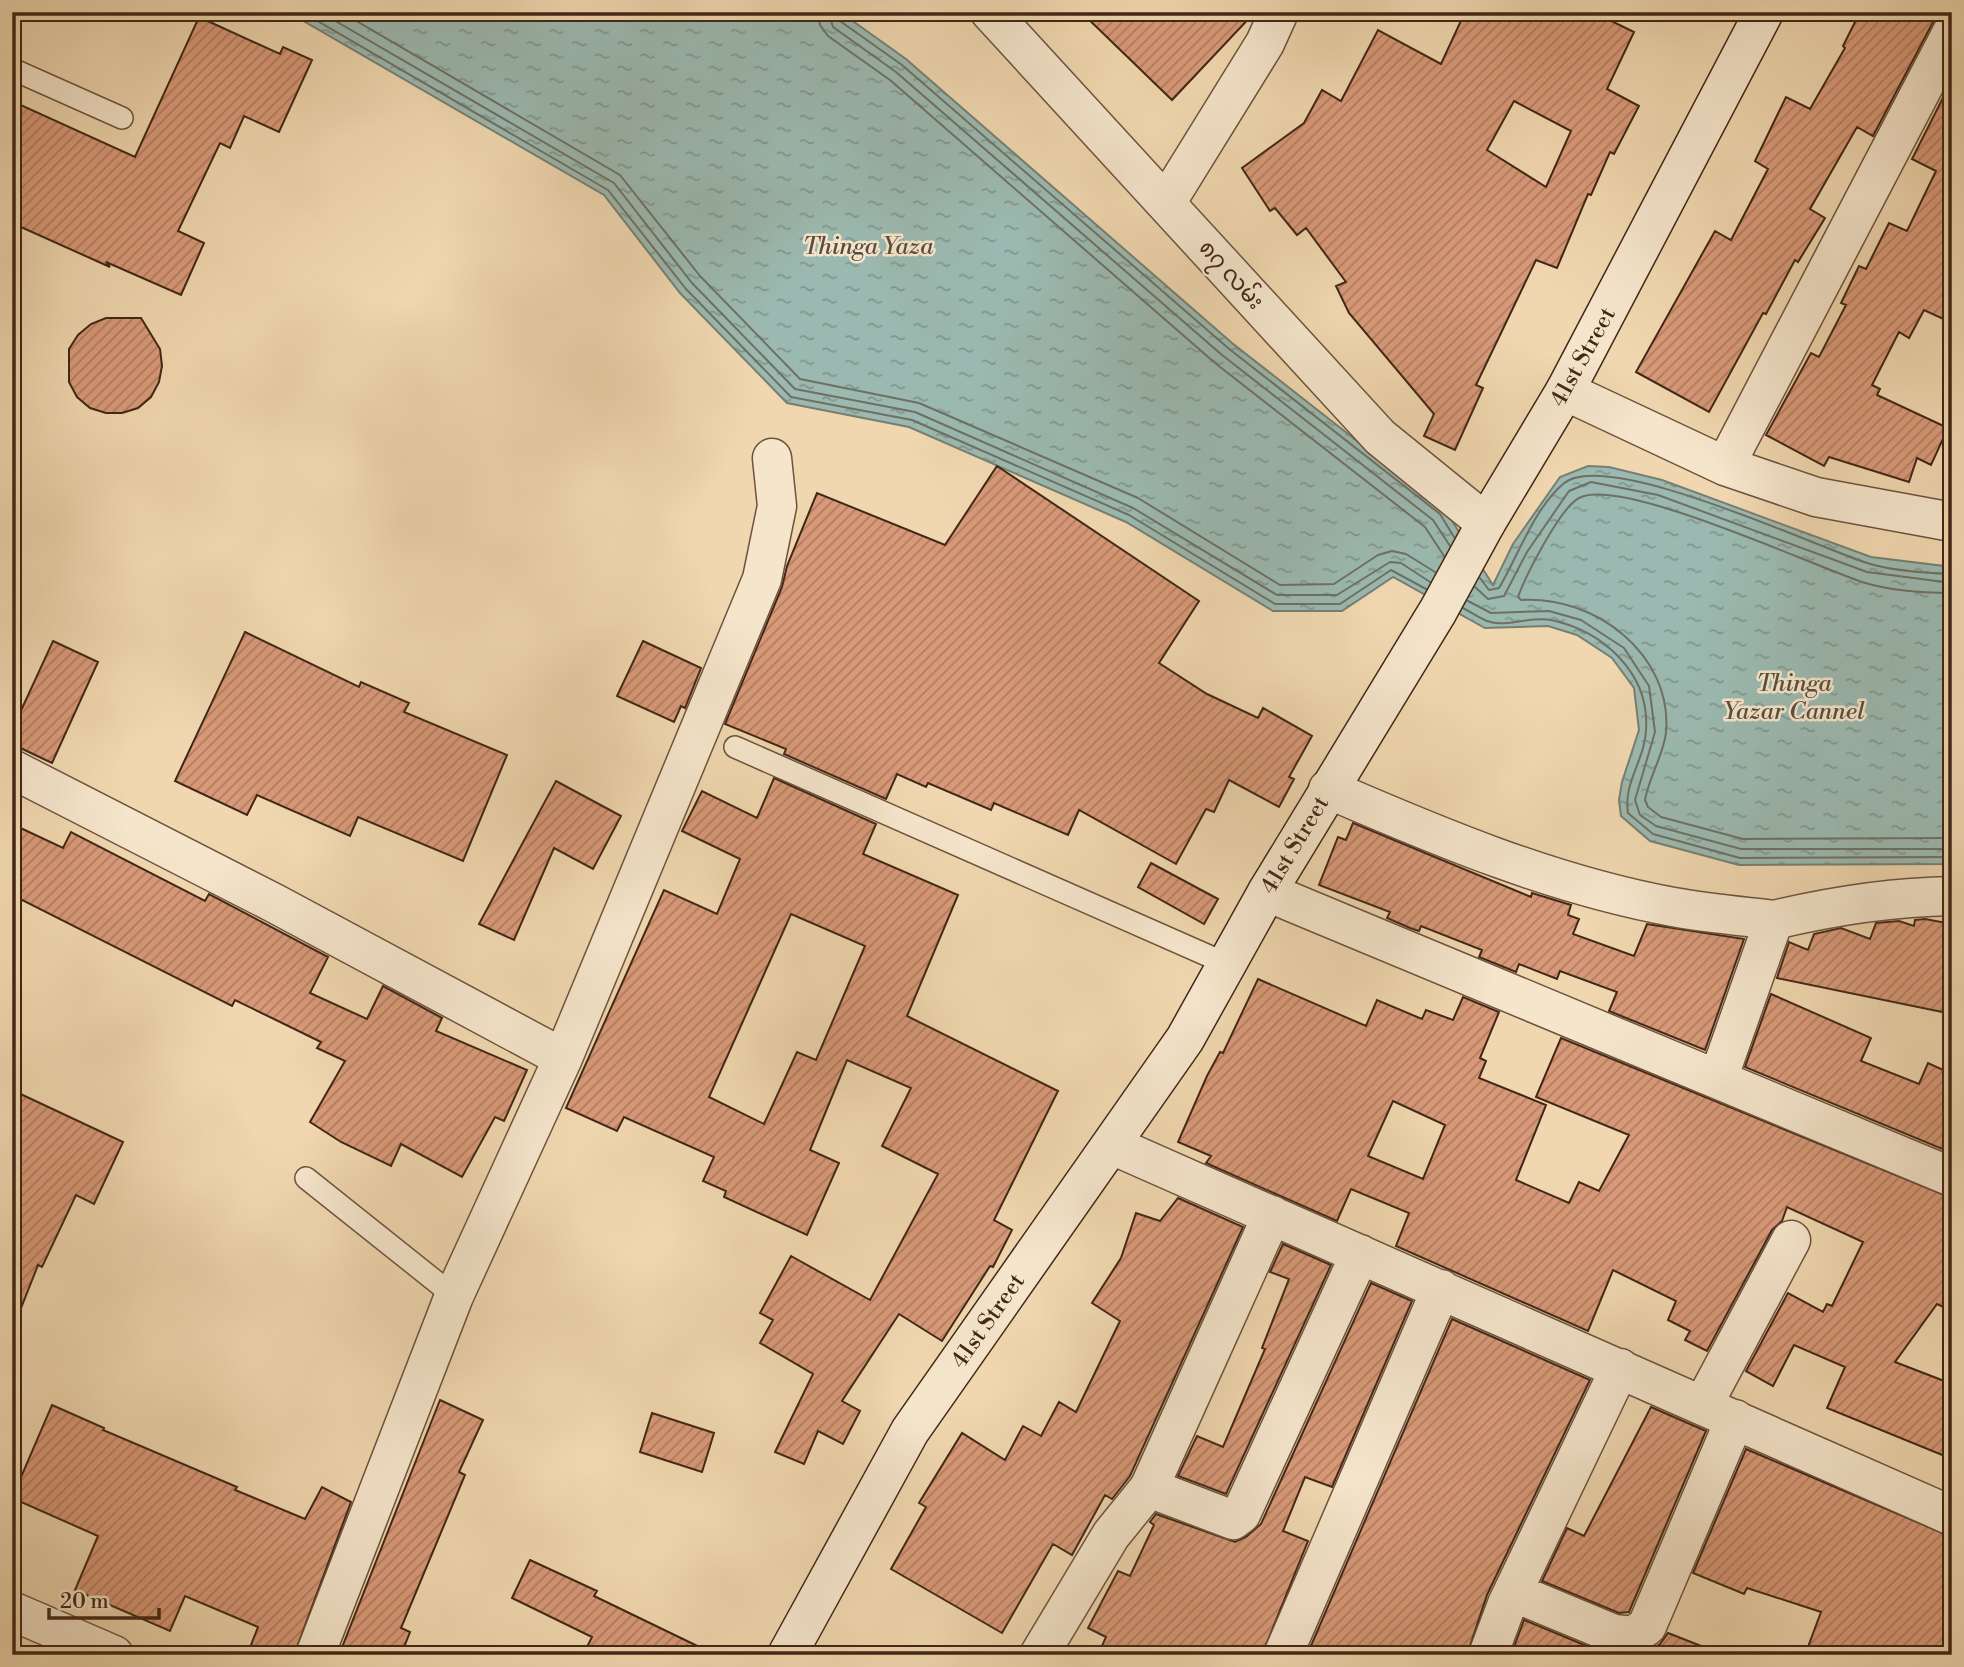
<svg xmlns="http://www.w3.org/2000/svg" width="1964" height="1667" font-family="'Libre Bodoni','Noto Sans Myanmar',serif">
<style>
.water{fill:url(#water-ripples);stroke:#777f73;stroke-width:2}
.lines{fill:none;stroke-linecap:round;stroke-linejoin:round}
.shore{stroke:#6e7064;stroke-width:2}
.building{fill:url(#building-hatch);stroke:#412717;stroke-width:2;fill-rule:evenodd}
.service-casing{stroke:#6d533d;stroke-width:24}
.minor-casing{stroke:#6d533d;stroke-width:41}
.secondary-casing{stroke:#412717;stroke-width:41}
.service{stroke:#f5e5cb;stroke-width:21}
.minor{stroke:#f5e5cb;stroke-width:38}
.secondary{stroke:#f5e5cb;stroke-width:38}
.labels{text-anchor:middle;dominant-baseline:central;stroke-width:5;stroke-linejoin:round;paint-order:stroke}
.street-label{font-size:23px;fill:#412717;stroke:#f5e5cb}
.water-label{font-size:24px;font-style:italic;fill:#584c3d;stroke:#f5e5cb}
</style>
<defs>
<pattern id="water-ripples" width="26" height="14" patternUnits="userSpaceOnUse" patternTransform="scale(1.75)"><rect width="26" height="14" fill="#9bb9b0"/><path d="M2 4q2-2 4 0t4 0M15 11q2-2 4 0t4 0" fill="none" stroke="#80968e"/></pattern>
<pattern id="building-hatch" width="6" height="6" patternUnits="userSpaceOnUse" patternTransform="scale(1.75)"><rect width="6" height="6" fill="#d89978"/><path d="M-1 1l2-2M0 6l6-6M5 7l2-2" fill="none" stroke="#b17d61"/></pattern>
</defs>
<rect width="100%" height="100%" fill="#f0d7af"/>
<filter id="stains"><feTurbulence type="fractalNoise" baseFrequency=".00286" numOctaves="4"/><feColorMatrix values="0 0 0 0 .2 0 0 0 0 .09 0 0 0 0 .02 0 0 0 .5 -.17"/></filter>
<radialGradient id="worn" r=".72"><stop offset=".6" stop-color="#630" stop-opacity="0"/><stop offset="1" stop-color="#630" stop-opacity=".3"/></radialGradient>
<!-- water -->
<path class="water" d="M288,12H840L906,59L1232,343L1445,510L1493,585L1513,544L1560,477L1588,466L1609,467L1662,480L1871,557L1952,567V864L1739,865L1650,841L1621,816L1619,800L1622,782L1639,730L1634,688L1612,658L1577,635L1548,626L1485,628L1393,577L1342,611H1273L1126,522L909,427L787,403L680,293L604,195Z"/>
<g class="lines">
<!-- shore -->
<path class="shore" d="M302,12L608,190L686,289L791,397L912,420L1129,515L1275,604H1340L1391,570L1426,589
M320,12L614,183L692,283L795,389L915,412L1133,508L1277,595H1337L1390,562L1401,563L1430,582
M341,12L620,175L700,276L800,379L919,403L1138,498L1280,585L1334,584L1378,555L1392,551L1406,554L1435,572
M818,12L820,25L828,36L890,80L1215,363L1425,527L1444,556
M828,12L833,27L896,72L1222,355L1433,520L1450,546
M837,12L840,21L902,65L1228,348L1440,514L1454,537
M1480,578L1489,590L1499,588C1518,556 1534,509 1563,484C1605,447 1814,546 1867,563C1892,571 1926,573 1952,574
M1475,587L1488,599L1504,596L1527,552L1569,491L1591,482L1658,495L1867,572L1952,583
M1952,593C1924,593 1888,590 1862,582C1811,565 1620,476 1579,498C1560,508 1526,575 1518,597L1521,600C1594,595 1673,654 1666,733C1663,756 1649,777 1645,800L1648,807L1661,817L1743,839L1952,838
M1468,601L1491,613L1549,611L1581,620L1624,648L1649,686L1655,732L1635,800L1640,815L1656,826L1741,849H1952
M1463,608C1471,612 1479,618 1487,621C1506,628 1530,616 1551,620C1603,631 1650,673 1646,730C1645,760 1623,782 1628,813L1653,834L1740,858L1952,857"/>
</g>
<!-- building -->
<path class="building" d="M1081,12H1255L1172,100Z
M1465,12H1593L1634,32L1607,89L1639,106L1614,154L1610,152L1591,195L1588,194L1557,268L1536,260L1476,385L1483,388L1455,450L1424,436L1434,414L1349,313L1336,286L1346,282L1306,228L1297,235L1275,208L1270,211L1242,168L1304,123L1322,90L1341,101L1378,30L1441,64ZM1514,101L1571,131L1546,187L1487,150Z
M1860,12H1944L1933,22L1873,136L1857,127L1810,209L1825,218L1798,262L1795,260L1766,314L1763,313L1709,412L1636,372L1715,231L1731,240L1768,169L1755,161L1786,97L1810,109L1845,48L1843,46Z
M199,17L280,54L283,47L312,60L279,132L244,116L230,148L220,143L178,231L204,243L181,295L106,262L110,267L12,223V101L135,157Z
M1952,80V323L1924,310L1909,338L1899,332L1872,385L1880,389L1877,395L1948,428L1931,465L1917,458L1909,482L1829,457L1824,466L1766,435L1811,353L1819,357L1846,305L1841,303L1859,266L1866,269L1889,223L1907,231L1936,171L1912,159Z
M106,318H141L160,349L162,366L159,382L151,397L138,408L122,413H106L90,408L77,397L69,382V349L78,335L91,324Z
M997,466L1199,601L1159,663L1207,694L1258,718L1263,708L1312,736L1289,777L1294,779L1279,807L1229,780L1214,812L1206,809L1176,864L1079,810L1068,835L994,803L991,810L928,783L926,787L897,774L886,799L784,754L786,749L725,724L782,587L787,566L817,493L945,545Z
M245,632L359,687L361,682L409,703L404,712L507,755L463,861L358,817L350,836L257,795L247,815L175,781Z
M53,641L98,662L52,763L12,744V730Z
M643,641L701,668L685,708L681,706L674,722L617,696Z
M774,778L876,824L863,854L958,895L907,1016L1058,1091L994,1220L1012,1230L993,1267L990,1266L942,1341L899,1314L842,1401L860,1411L843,1444L818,1431L804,1464L775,1452L813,1374L760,1343L773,1320L760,1313L791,1256L870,1300L938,1174L882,1146L911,1088L847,1060L810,1150L839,1163L807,1235L724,1197L726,1191L703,1181L714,1157L624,1117L617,1131L566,1108L664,890L717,914L740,859L682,831L702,791L757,818ZM791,914L865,946L816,1060L797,1052L764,1124L709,1097Z
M556,781L621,816L593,869L554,848L514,940L479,924Z
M1353,823L1531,897L1532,893L1571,905L1568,915L1579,919L1573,934L1634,956L1647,924L1744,939L1705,1050L1609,1011L1617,992L1560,971L1557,979L1519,964L1516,972L1479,957L1482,950L1421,926L1419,931L1410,928L1387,918L1390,912L1319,885L1338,837L1346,840Z
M12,824L63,848L71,832L205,901L209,894L328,957L310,993L367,1019L383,986L442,1018L436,1031L527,1070L504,1121L495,1117L462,1177L401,1144L391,1166L341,1142L310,1122L345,1061L317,1048L321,1042L235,1000L232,1006L12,895Z
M1151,863L1218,899L1204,924L1138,887Z
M1925,919L1952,924V1014L1777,978L1789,942L1808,950L1814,934L1841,928L1870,939L1876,923L1899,921L1914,926L1915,920Z
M1258,979L1366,1026L1377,1000L1422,1019L1426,1010L1453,1020L1463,997L1499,1012L1480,1058L1486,1061L1479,1078L1546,1105L1516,1180L1569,1203L1579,1182L1599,1191L1629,1135L1536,1097L1561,1038L1952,1198V1311L1937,1304L1895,1362L1952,1384V1459L1827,1408L1845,1367L1794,1345L1773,1386L1746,1371L1788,1293L1823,1312L1827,1304L1832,1306L1863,1242L1787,1207L1782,1221L1772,1230L1707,1351L1685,1340L1690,1331L1668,1320L1676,1301L1613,1270L1588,1331L1396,1246L1409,1213L1351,1189L1337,1221L1206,1163L1211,1156L1178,1142L1207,1076L1220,1052L1223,1053ZM1393,1101L1445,1125L1423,1179L1368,1156Z
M1771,994L1871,1038L1861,1061L1919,1084L1928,1063L1952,1074V1153L1745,1067Z
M12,1090L123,1142L94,1204L76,1195L42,1267L38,1265L14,1326Z
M1178,1198L1243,1227L1130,1476L1112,1499L1105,1495L1072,1555L1053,1544L1002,1633L891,1569L926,1507L919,1503L962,1433L1005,1460L1023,1426L1041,1436L1059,1402L1076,1412L1120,1321L1092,1303L1121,1258L1136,1213L1160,1221Z
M1283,1244L1331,1265L1226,1494L1178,1476L1197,1436L1223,1447L1265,1349L1262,1348L1289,1279L1270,1272Z
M1371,1283L1412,1301L1332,1487L1305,1477L1283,1531L1308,1541L1262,1655H1098L1106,1637L1088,1628L1118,1571L1130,1576L1154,1525L1150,1522L1156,1514L1235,1542L1246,1537L1261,1524Z
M1452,1319L1590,1380L1487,1595L1467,1655H1307Z
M440,1400L483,1420L459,1472L465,1475L401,1628L410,1632L401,1655H339Z
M52,1405L104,1428L103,1430L237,1487L235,1490L305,1519L322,1487L351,1502L294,1655H275L251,1645L258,1627L185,1596L170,1631L75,1590L98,1536L12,1498Z
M1651,1407L1706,1431L1629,1612L1619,1613L1542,1581L1567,1528L1584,1536Z
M652,1413L714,1433L702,1472L640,1452Z
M1746,1449L1952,1537V1655H1805L1821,1612L1747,1588L1744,1594L1693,1573Z
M530,1560L597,1591L594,1596L716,1655H583L592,1637L512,1598Z
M1524,1620L1606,1654L1608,1655H1511Z
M1668,1633L1719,1653V1655H1643L1660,1644Z"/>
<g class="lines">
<defs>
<path id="service" d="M12,69L122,118
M735,747L1227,964
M306,1178L454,1296"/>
<path id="minor" d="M990,12L1380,437L1486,523
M1166,203L1265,43L1279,12
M1565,391L1725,466L1816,497L1952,522
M1725,466L1952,32
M12,769L274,903L563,1058
M1328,789C1439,837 1553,885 1673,907C1706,913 1740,916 1774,920L1718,1079
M1267,892L1952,1177
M1774,920C1833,906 1890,897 1952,896
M1112,1145L1952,1516
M1703,1405L1791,1240
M1149,1488L1233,1520L1241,1514L1360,1254
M1513,1592L1614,1634L1633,1636L1647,1626L1735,1419
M12,1611L114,1655
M315,1655L454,1296L563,1058L762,579L777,506L772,458
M1039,1655L1111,1535L1149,1488L1272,1215
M1283,1655L1441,1289
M1488,1655L1507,1604L1620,1368"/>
<path id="secondary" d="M787,1655L910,1431L1185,1039L1267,892L1438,611L1486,523L1565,391L1764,12"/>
</defs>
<!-- service casing -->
<use href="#service" class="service-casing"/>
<!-- minor casing -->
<use href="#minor" class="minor-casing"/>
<!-- secondary casing -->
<use href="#secondary" class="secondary-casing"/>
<!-- service -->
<use href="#service" class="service"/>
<!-- minor -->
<use href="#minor" class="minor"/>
<!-- secondary -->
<use href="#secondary" class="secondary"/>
</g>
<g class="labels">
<!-- street labels -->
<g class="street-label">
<text transform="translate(1231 275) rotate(48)">၈၇ လမ်း</text>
<text transform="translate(1583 357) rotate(-61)">41st Street</text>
<text transform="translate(1295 845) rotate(-59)">41st Street</text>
<text transform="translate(988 1321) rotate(-55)">41st Street</text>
</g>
<!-- water labels -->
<g class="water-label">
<text x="868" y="247">Thinga Yaza</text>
<text x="1794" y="684">Thinga<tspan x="1794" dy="28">Yazar Cannel</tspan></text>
</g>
</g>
<!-- margin -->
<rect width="1964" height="1667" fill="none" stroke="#f0d7af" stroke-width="42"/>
<rect x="14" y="14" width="1936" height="1639" fill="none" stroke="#412717" stroke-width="3.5"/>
<rect x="21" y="21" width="1922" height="1625" fill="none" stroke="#412717" stroke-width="2"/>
<!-- scale -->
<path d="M49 1608v10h110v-10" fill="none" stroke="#412717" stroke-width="3.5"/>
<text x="60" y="1608" font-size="21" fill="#412717" stroke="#f5e5cb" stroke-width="5" paint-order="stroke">20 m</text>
<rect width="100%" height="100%" filter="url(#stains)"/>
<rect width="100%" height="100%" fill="url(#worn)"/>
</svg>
